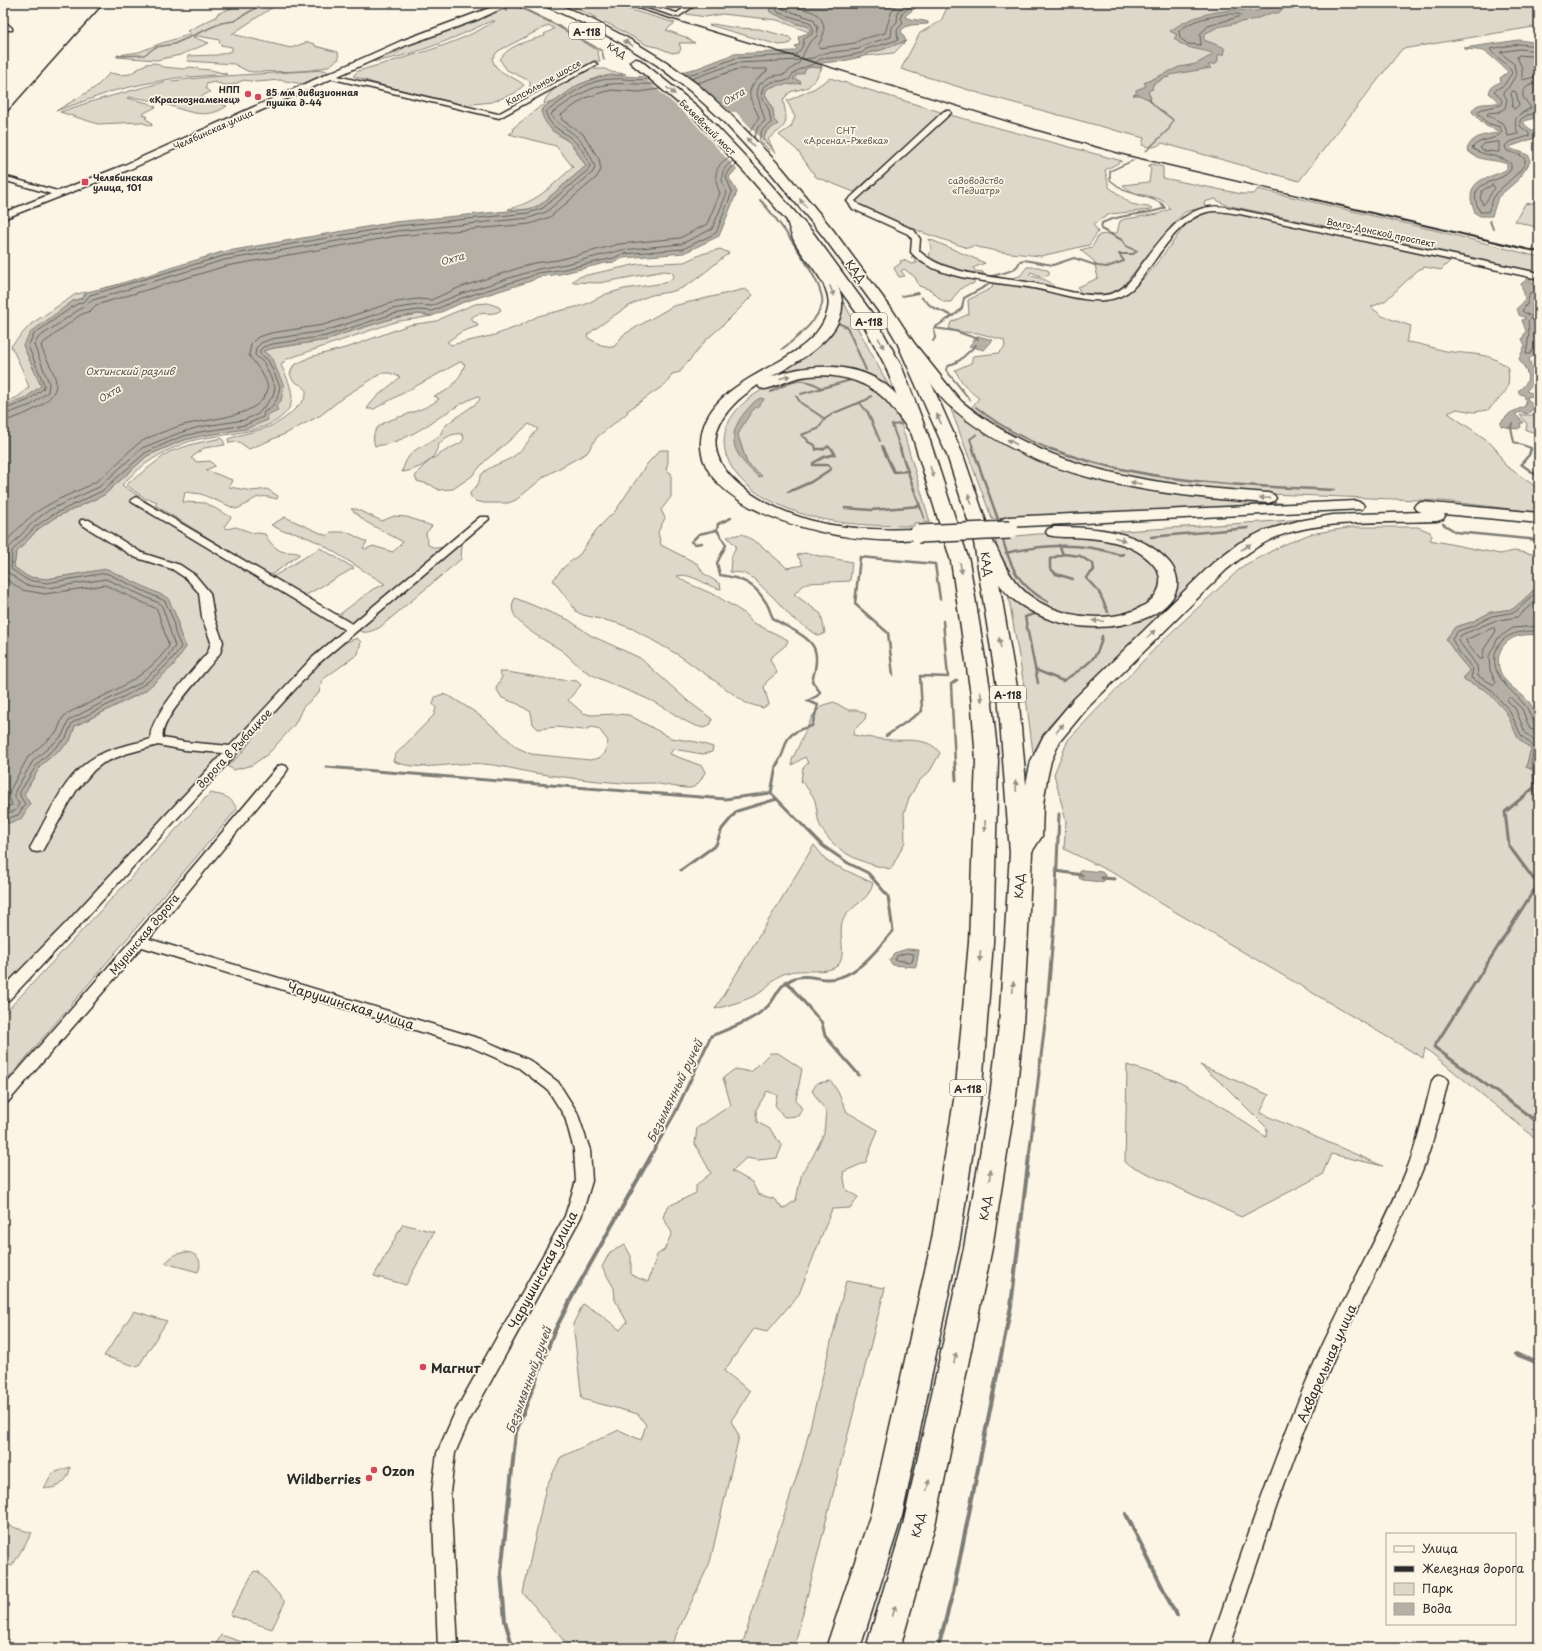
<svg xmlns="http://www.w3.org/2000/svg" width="1542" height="1651" font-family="'Playpen Sans',sans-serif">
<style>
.green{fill:#ded8ca;stroke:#84827a}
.water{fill:#b4b0a5;stroke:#7d7b74}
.pier{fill:#fcf5e5}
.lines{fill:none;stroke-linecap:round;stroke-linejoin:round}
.shore{stroke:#62605c;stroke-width:1}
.stream-far4{stroke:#7d7b74;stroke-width:1.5}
.stream-far3{stroke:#7d7b74;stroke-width:2}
.stream-far2{stroke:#7d7b74;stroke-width:2.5}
.stream-far1{stroke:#7d7b74;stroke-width:3}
.stream{stroke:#7d7b74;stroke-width:4}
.minor-casing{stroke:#2b2b2b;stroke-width:3}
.tertiary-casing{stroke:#2b2b2b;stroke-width:3}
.primary-casing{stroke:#2b2b2b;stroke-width:3}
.motorway-casing{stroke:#2b2b2b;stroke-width:3}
.minor{fill:#fcf5e5;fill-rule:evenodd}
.tertiary{fill:#fcf5e5;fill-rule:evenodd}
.primary{fill:#fcf5e5;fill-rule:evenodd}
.motorway{fill:#fcf5e5;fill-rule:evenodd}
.rail-far1{stroke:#2b2b2b;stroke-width:1.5}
.rail{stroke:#2b2b2b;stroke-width:2}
.primary-bridge-casing{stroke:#2b2b2b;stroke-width:20;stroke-linecap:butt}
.primary-bridge{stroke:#fcf5e5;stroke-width:17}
.oneway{fill:#949088}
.poi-dot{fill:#d1495b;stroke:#fcf5e5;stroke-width:1.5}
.labels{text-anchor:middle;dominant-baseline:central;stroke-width:3.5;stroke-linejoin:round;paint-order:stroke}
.far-street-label{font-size:9px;fill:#2b2b2b;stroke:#fcf5e5}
.far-poi-label{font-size:9px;font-weight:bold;fill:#2b2b2b;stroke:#fcf5e5;text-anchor:start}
.far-park-label{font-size:9px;fill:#585653;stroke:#fcf5e5}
.shield{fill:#fcf5e5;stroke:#6a6863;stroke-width:1}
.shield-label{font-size:10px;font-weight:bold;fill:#2b2b2b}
.far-water-label{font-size:10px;font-style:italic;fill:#545350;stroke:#fcf5e5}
.street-label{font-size:11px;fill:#2b2b2b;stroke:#fcf5e5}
.water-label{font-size:12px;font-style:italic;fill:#545350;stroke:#fcf5e5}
.near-street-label{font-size:13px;fill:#2b2b2b;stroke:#fcf5e5}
.near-poi-label{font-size:13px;font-weight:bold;fill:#2b2b2b;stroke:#fcf5e5;text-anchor:start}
</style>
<rect width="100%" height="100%" fill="#fcf5e5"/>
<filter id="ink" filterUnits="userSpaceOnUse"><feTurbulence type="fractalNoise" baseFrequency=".025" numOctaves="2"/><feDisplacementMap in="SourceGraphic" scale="8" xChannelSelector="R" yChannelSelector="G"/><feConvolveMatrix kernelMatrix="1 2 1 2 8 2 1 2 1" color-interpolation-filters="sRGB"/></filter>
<g filter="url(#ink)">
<!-- green -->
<path class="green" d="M243,3H279L232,34L291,48L307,42L315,44V46L338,52L339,59C334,61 331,66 326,67C307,73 275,71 253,72L247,71L234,64L187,61L188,56L217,55L232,51V47L221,45L219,42L220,40L198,36L193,37L209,43L180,55L157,60L117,57L118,55L139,52L159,44L191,34L187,31L216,17L217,14Z
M565,3H608L675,23L666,30L685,37L695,43H679L681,49L679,52L672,53L657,47L647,45L607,23Z
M700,3H775L769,10L797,24L807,26L810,30L809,32L777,20L722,14L706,17L686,14V12Z
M949,3H1539V26L1402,49L1299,181L1162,143C1155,148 1150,148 1142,145L1144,138L985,95L901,69L920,33L941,21Z
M514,5L555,25L597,50L600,61H595L531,98L523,97L530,89V81L507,70L500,60C507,45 531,40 545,36L544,34L554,29L549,25L498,51L492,59C496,74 514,76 524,85L515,93L492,102L464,105L377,84L353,76L358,71C404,57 454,47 495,21H491C452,39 413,57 370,62L400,51L407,45L504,9L506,12L507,8Z
M713,24L736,28L759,29L789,37L792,40L789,44L779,45L709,25Z
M906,41L894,53L865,56L867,53L881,50Z
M155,63L163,67L184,69L190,67L197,68L199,69L211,70L227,74L176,78L143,84L113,91L56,111L96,87L110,73L121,75L130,74L146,64Z
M809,67L822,68L815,80L808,87L790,92L783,100C788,124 789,124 768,139L772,147L763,140C773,115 780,122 765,94L766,90C775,84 782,83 793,85C793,75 801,73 809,67Z
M590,69H605L611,72L626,74L599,77L578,85L554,102L544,104C546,88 578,76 590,69Z
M325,70L328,72L303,84L280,80L257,82L244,80L232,85H224L214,82L206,84V89L210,92L200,97L227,106C208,120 188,112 168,105C156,100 142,99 129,97L127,98L148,103L156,107L142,114L147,116L146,119L151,122L152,126L140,122L98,124L60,112L93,101L163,82L208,77Z
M830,78L944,113L854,192L816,177L797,150L779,135L791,127L795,117L787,101L815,88Z
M541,106H546L541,111L552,131L571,143L586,166L540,205L529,209L517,210L508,209C538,202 551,186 573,167L556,146L509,134L514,131L513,128Z
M950,115L1122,161L1105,170L1109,187L1131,204L1153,208L1151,210L1110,214L1093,224L1098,232L1089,245L1041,256L1001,252L973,246L968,248L921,232L857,203L856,199L859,194Z
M1152,164L1163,167V178L1242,194H1254L1258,189L1438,231L1539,257V272L1226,205L1215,199L1204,202L1205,207L1185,212L1174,223L1122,287C1108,296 1096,295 1080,293L1078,287L1098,278L1094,261L1080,250L1092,247L1099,235L1117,233L1120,221L1125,219L1158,214L1170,209C1162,194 1144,198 1131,191C1128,190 1126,187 1123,185L1149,182L1151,168L1148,166Z
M1539,202V228L1515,221L1525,204Z
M1210,210L1246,214L1450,261L1441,270L1425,267L1418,270L1385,301L1371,307L1382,316L1411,326L1406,342C1420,343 1432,348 1446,351C1468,355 1490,351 1508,368C1511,394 1503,393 1488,410L1474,412L1457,409L1448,413L1487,440L1496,449L1505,465L1539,489V504L1535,505L1536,512L1443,501L1245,493C1167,487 1073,473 1004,434C993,428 984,419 974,412L972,407L979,398C969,392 960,380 955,370L971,363L973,356L999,353L1005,347L1004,340L978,333L962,332L949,329L951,322L969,314L968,300L992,288L993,282L1093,300C1103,299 1114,299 1123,295C1143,287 1175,238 1189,220L1200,213Z
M929,239L985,263L973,268L975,271L983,272V276C963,273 947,267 929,257L931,248Z
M720,249L729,253C714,264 699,279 682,288C670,294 656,292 644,298C623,308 605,322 587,335L588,338L601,345L614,347L623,335L673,306L745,289L753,295L723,325L706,340L680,372L672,374L667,383L627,411L628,412L625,415L597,437L587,453L545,476L516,500L508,503H484L475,501L471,497L470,493C472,491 476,487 478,484C480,480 479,476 483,473C491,465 501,464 511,458C523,451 529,439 538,429L529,424L485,461L472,476L453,489L439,490L431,485L417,481L415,477C424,460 446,451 462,442L464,438L462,434C454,433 446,436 440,443C437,447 436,453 433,457C426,465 413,471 402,472C409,447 419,450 438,437C442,434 442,428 446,425C456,417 467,410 477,403L480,399L478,396C442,410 415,442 375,446C367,422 394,420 408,414C419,410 431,406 439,399L434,396C450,392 460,379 465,364L460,362L374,409H367C375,395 389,388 400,377L390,373H382L345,396L321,415L285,434L249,449L239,442L229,443L228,439C258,428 273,432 297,407C302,402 307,398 306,391C304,385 299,385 294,381C292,380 291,376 290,374L293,366L310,357L349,347L409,325L437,321L446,316L475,304L488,303L499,307L501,310C493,317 481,310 472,317V321L477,323L478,326L461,332L447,342L451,345L495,335L519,326L538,316L584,305L606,294L624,289L664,283L673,278L674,275L671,272L664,271L599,283L572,282L578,277L638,264L684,262L702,254Z
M915,256C933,268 955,275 976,280L973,284C962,284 956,294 951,302H943L931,290L919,286L915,277L904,269L901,271L905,276L899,277L894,268L901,263L900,261L904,260L911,264L917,263L911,257Z
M1027,267H1039L1049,271V275L1043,277L1031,272L1029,275C1037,278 1050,279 1054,287L1010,278L1020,276Z
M87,292L82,298L73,301L23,345L41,386L27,397L3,406V403L18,397L29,387L22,369L11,346L31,324L76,294Z
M842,303H844L889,386L846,370L761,381C793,362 838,345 842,303Z
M419,314L432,316L415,319L398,321L287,359L281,365C286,376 297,395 289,408C272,437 214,432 185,443C159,453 141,465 122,485L266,581L320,548L354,568L299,599L347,631L3,996V825L30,804L24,794L41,765L70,741L75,726L145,691L186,647L179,631L177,618L107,569L47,579L28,577L14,567L16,553L37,530L54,518L104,495L147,456L181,441L267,415L276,406L263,351L274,348L327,340L342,334L394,318Z
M812,374C850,375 884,382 900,422C904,431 906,441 909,451C916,474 923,498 930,522L914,523V526C874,526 830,525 791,510C769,501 743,488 731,466C708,425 747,393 782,381C792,377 802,376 812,374Z
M949,404L1040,459L1250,501L1309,505L992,519Z
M1539,409V434L1526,430L1527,424L1520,415H1532Z
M222,438L225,445L204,448L191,458L197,462L210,461L215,466L206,470L232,480L229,487L252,491L267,489L278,496L277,499C252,492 256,502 236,509L201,494L185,492L183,502L205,503L231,517L224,527L226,529L236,527L250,532L265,534C267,539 274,548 281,551C287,553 293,551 300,554L270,576L155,505L157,502L150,499H146L126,485L169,452L193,444Z
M660,450H668V462L666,470L671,473V497L661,510L665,518L658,532L661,545L698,564L703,573L720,584L721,589C706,587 692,572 677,576L687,583L715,595L744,613L752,622L788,640L786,645L770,658C771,664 775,667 777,673L767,681L764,687L769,704L763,708L746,703L680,656L633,629L617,623L583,615L577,612L553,580L564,567L580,554L596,530L616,510L647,464Z
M351,509H356L382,521L394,516L407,517L432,526L426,533L428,545L436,548L462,546L461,559L379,628C374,630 368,633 363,632C355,630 345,620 340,614L373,589L385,584L320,543L294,532L283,531L271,525L285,517L327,536L331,532H347L367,542L363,548L366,549L373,546L393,552L403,542L366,522Z
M1307,519L1264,530L1221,556L1070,703L1048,727L1033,753L1026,697L1008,594L1019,602L1111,625L1130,623L1149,616L1174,572L1108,532Z
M1354,527H1418L1430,532L1432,536L1430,540L1500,554L1514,551L1539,555V583L1530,594L1513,609L1491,612L1472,622L1455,627L1447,639L1456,654L1470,671L1463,678L1487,691L1507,712L1518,738L1531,749L1526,767L1533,770L1539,769V1141L1425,1048L1423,1058L1162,904L1119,876L1064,849L1066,821L1054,774L1068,740L1162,641L1243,566L1283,545L1310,534Z
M742,534L758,543L787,568L803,565L797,555L804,553L852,562L850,581L806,583L794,594L821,614L825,633L819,636L792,618L775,599L754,579L743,573L730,572L731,558L736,546L727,537Z
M1038,534C1071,533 1122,533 1149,558C1154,563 1158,572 1162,578L1156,598L1133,613L1100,619L1082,617L1045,608L1009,580L999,555L995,538Z
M515,598L569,620L590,635L640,658L688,701L712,719L711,724L704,728C686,725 672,711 656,703C634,692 610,685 589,673C577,667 571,657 561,650C546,640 501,621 515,598Z
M357,638L361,642L358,654L322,680L319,693L303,707L295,724L268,754L252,765L234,770L227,766L240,755L252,740L259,726L318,662L339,645Z
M499,672H507L550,679L577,681L581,685L568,700L583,713L591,715L618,714L629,715L671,738L697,742L713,747L712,752L703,754L673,749L670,754L702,766L705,772C702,778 698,786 691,788C684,789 661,784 652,783C642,783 632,784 622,783C592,781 563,777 534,773C517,770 500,765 483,764C454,761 420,773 393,761L395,755L434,715L436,708L433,704L435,697L443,694L451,697L475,712L499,731L516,747L531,754L590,760L599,758L605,753L608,741L599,729L592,727L584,730L556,727L538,729L533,724L531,712L518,704L502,698L496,688L502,677Z
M834,702L848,710H858L866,714L865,719L855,729L853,735C865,737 878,739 891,740C908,741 929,737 940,753L930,771L919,781L909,798L904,813L905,842L891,869C863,864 831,852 819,823C817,816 817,808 815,801C813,794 806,787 801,781L803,768L808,763L805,757L792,765V760L813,715L823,705Z
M210,793C224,796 230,795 237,809L3,1085V1015Z
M814,845L828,862L873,883C870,901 850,905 843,920C838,930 845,949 841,960C836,977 803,968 790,972C772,976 771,986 758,994C745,1001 729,1005 715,1009Z
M770,1053H778L802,1069L796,1100L802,1109L798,1116L784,1117L775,1105L777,1095L767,1091L756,1110L757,1122L770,1129L782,1146L777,1158L758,1160L746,1158L732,1171L752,1182L758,1194L774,1199L783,1209L796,1200L802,1172L812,1158L824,1134L826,1111L812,1091L817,1083L831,1081L838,1092L847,1112L878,1130L866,1162L843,1172L846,1190L858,1197L851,1208L832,1209L799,1294L767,1332L754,1329L724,1371L750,1391L731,1421L739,1436L710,1562L670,1648H570L523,1593L546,1487L561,1457L619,1430L641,1440L646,1425L638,1414L582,1399L573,1324L583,1304L600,1314L620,1330L627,1322L615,1300L614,1288L602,1267L610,1252L625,1245L631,1256V1275L648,1282L657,1255L664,1250L672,1233L663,1217L667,1207L696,1193V1185L711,1173L695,1144L697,1128L731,1105L723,1078L735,1069L751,1072Z
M1127,1065L1177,1081L1212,1100L1266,1137L1267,1128L1226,1087L1200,1065L1269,1095L1260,1113L1383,1166L1331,1154L1322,1175L1241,1217L1125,1163Z
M403,1224L434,1232L406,1285L374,1276Z
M185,1252C198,1253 203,1261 198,1272L165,1263L174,1255Z
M846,1281L885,1288L794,1648H741L802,1460Z
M134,1311L167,1321L138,1367L104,1356Z
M70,1467C69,1481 57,1490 44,1488L53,1473Z
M3,1524L32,1533L12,1566L3,1563Z
M254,1571L259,1572L285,1602L272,1629L230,1615Z
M221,1635L257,1647L214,1648Z"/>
<!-- water -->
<path class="water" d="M775,3H922L906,15L905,17C913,21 920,19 928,22V24L911,25L905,27L901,31L906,41L881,50L867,53L865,56L843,61L821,63L822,68L809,67L805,70L804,73L796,75L793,79L800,81L801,83C788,86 778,82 766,90L765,94L773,109L774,120L778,124L766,132L763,140L772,147L776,156C762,161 736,164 729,178L737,192L719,236L684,253L623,258L615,262L605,263L560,274L538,277L531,281L464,302L432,316L419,314L394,318L342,334L327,340L274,348L263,351L271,357L284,386L281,401L276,406L278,410L267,415L268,420L246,429L201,436L181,441L147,456L104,495L54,518L37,530L16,553L14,567L28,577L47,579L107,569L168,598L177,618L179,631L186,647L173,666L145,691L75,726L70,741L41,765L24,794L30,804L21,819L3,825V406L27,397L41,386L23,345L31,332L73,301L82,298L87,292L116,285L222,252L395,222L529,209L540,205L586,166C581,159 576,149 570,143C557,130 547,132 541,111L548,104L554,102L578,85L599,77L611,75L637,77L685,71L698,68L734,54L794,51L797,49L795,46L800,44L798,38L799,36L808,33L810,30L807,26L797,24L770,12L769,11Z
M1258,3H1290V4L1278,13H1271L1256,19L1218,27L1204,34V40L1223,47L1225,50L1223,52L1225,54L1218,55V60L1216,64L1208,65L1211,68L1169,75V77L1161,79L1160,81L1154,83L1152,88L1153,89L1148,91L1151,98L1150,100L1139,95H1133L1136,94V90L1146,86L1144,83L1146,82L1179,67L1196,64L1212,55V53C1199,48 1184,50 1174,38L1177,35L1170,31C1189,17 1212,11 1236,10C1245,10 1251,13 1260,10Z
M1519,40L1539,43V90L1531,95L1539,100V117L1524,121V124L1536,134L1535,138L1509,147C1514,152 1521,150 1529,156L1530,162L1519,179L1498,197L1492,216H1480L1475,213C1474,208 1471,203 1471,198C1471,176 1494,178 1507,169V164C1492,158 1480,163 1467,150C1471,136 1484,135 1497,133L1499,131L1486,126L1472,112C1476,100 1489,106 1499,102L1489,93C1491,85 1494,85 1501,82L1500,78L1508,72C1507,70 1490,55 1487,53C1481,49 1470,50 1464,49V48Z
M1530,277L1534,288L1539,294V303L1535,307L1539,316L1535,317L1539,321C1539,336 1542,351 1529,359L1533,371L1539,374V381L1534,383L1526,391L1534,394L1533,396L1527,397L1528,400L1537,406L1527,414L1521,412L1515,414L1524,423H1520L1521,427L1517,429L1501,426V422L1510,413L1525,406L1526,402L1524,395L1520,394L1518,391C1533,380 1528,372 1519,359L1525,345L1522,339L1526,331L1522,320L1526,318L1519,315L1517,308C1529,299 1524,296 1521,284Z
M978,336L993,340L984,350L969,346Z
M761,398L764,399C762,404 757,406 753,410C747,418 742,426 738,435L747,463L762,476L759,477C736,458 723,439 745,412C750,407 754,400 761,398Z
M1539,583V634C1532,635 1522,634 1515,637C1496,645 1494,666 1505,680C1512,689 1523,694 1530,703C1542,722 1539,748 1539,769L1533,770L1526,767L1531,749L1518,738L1506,712L1487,691L1463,679L1470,671L1456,654L1446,639L1455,627L1472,622L1491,612L1513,609L1530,594Z
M1082,870L1102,872L1105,875L1104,881L1101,882L1083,880L1079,878L1080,871Z
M907,949L919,950L916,967L893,965L889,961L894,953Z"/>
<!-- pier -->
<path class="pier" d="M680,69L731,112H736L778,157L762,166L747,167L738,171L691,119L640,74Z"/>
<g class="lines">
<!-- shore -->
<path class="shore" d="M783,3V9L813,19L818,28L817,36L809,43L802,57L804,59L813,58L825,53L859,49L864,45L891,37L892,27L897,22L898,11L908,3
M789,3C796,9 805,9 813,12C827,19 826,35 818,45L820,48L855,43L862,39L885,33L891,13L897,3
M1227,14H1239L1241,16L1208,26L1200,34L1201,45L1188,44L1180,38L1179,31C1192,19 1210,17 1227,14Z
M1539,46L1519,44L1490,49C1496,59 1508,62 1512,73L1504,85L1494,91L1502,100L1501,105L1482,109L1477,112L1487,123L1500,127L1502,132C1494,142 1480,137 1472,148C1483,157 1501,154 1511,164V169C1502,186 1462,177 1480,212H1488L1495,194L1518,173L1525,164V159L1520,155L1507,151L1505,146L1509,142L1529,136V133L1520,126V120L1527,115L1539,113
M1539,51L1519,49L1500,52L1514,64L1516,75L1508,88L1503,92L1507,100L1505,108L1499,112L1488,113L1487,115L1504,124L1508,136L1518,134C1512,117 1516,116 1531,108L1523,97V91L1528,86L1539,82
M1539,57L1519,55L1517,57L1522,68V80L1539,76
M686,75L699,72L736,58L795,55C801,51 803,46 804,39L812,34L813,28L809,22L779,13L776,9L778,3
M691,79L737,63L800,60V62L785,74L769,77L759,85L757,94L765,121L758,127L754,138
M698,83L738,69H767V71C758,78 746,87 751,100C753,106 757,111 759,118L749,133
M1513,91L1516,92L1519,105L1514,109L1512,107L1513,101L1511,94Z
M1499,142V152L1485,151L1480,148L1484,144Z
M770,155L769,150L759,140L762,130L771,123L769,110L761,95L763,87L772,82L789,80C797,65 810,69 820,59L843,57L862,53L866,49L898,40L897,30L903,23L901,18L902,13L916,3
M1493,185L1495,188C1490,193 1488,201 1483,205L1480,198L1482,191Z
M1539,296L1530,292L1527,304L1522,311L1532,317C1534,310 1529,302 1539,300
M1539,323H1535L1531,318L1528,321C1530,331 1528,344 1526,354H1530L1535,347L1539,346
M3,410L29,400L44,388V384L28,346L34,334L75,305L85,301L90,295L223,256L396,226L529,213L543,208L588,170L590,166C587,156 580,146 572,139C562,130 548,127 546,112C566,98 585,80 611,79C624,78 635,81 648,79
M3,415L31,405L48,392L49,383L34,345L38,338L93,300L224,260L397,231L529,218L546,212L592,173L595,168C593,159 584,144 578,138C569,129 559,126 551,115L552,113C568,102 585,89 604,85C620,82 638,85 654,84
M3,421C19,418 57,403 56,383C55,370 44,358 41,345L80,315L90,311L96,305L226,266L397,236L530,224L550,217L596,178L601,170L599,159L583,134L562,120L561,115L585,98L603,92L612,90L638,92L660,89
M3,545C17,530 30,514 48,505C63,496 80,491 95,482C111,473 123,455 138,444C147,437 166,431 177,427C203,418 256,420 267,392C271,381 254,363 249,355L251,344L258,337L271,333L323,325L391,303L417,299L431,300L458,288L534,263L558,260L619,244L680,238L707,224L720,193C713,178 714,166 729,157
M3,577L22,590L45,594L105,585L157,609L169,646C145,681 102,696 66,714L62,719L57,732L28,757L10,790L9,796L12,805L3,808
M1539,590L1515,612L1492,616L1473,626L1458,631L1452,639L1459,652L1473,669L1471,678L1489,688L1509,710L1521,735L1534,747L1531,764L1539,765
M1539,598L1517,617L1494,621L1461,635L1458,640L1477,666L1478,676L1494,685L1496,682L1490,670L1489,656L1498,638L1513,628L1539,626
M1493,628H1495L1496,631L1484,649L1483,659H1480L1468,645L1466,640Z
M1539,631C1530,631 1520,631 1511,635C1493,642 1490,664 1501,679C1507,689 1517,695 1524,704C1531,712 1530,722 1539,727
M1539,732L1530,729L1522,709L1510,697L1507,700L1515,708L1525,732L1539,746
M3,815L15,811L19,804L15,797V791L33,761L62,736L69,720L140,683L166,660L175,646C170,632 167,618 161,604L106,579L48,588L25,585L6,571L7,550L32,523L49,510L99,487L142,448L179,433L199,427L244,420L258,414L273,396L275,387L264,363L255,355L256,348L261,343L271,339L325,331L392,309L418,305L431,306L460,294L538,269L566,264L622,250L681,244L712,229L727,193C720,180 719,170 733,161
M3,820L18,815L25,804L20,796V792L38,763L66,738L72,723C116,699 151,690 181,647L175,633L173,619L165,601L106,573L47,583L27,580L11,569L12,551L35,527L52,515L102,491L145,453L180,437L200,432L245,425L263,417L264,412L271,408L277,399L280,386L268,360L260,354V350L263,347L273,344L326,336L393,314L418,310L432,311L462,298L529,277L537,273L560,270L614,258L622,254L683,249L716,233L732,192L726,177L731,168L737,165
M907,953L914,954L912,962L895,960L897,956Z"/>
<!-- stream-far4 -->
<path class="stream-far4" d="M516,5L555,24L602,51L604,60
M1283,7L1351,3
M117,56L144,55L156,47L174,44L221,23L234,21L264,3
M1146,151L1169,129L1173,120C1165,112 1153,108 1149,98
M1134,160L1110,171V180L1123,190L1155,200"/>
<!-- stream-far3 -->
<path class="stream-far3" d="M760,200C774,214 827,285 822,304C817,322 797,338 782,349
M1490,221L1493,229
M992,276C1002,273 1017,272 1020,261L1024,260L1053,265L1074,258L1098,266L1107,267L1124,261L1119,254H1133L1137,251L1126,246L1122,240L1101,229L1102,223C1122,213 1144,216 1165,208L1162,204L1153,199
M902,296L918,293
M921,297L932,307L953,316
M838,323L847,327L866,370
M934,328L955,331L978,339
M933,341L935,338L934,328L957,313L962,308L964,298L988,285
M771,392C791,381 801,375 822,388
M801,394L851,380
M796,396L801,403L825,419
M970,400L946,370L947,367L960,360L976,345
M860,403L868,413L880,441
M976,407C999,426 1026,440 1053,450
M1512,424L1511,427L1514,442L1531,448L1530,450
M882,446L884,450
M816,450L815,445L808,442L807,439L801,435L818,429L825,419L834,413L868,399L871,396
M823,450L828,446L833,450
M901,450L892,425L901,424
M974,450L970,439L977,434"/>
<!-- stream-far2 -->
<path class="stream-far2" d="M816,449H824
M883,449L894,472L908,471
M900,449L924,518
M973,449L1000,525
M1051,449C1141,482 1238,486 1334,490
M1531,449L1529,455L1521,464L1539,477
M788,492L811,482L831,469L828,465H813V463L824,457L835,454L832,449
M845,508L871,510L920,506
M731,518L718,524L717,530L726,545L717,563L720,575C741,578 754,583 765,601C769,606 770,613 773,618C776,621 783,624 786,626C815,641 822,649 812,681L820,692L817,696L807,701L818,705L812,726C803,728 789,733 786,743C783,753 783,754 777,764
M1443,524L1456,532L1539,540
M1002,537C1011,569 1018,585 1048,602
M1151,537L1248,528
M702,543L695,544L691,542L699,534L717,530
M1059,545L1063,554L1050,559V568L1056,574L1073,579
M1006,553C1045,544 1082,542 1120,555L1123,554
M1063,554L1080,556L1093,564L1094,570L1086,578L1099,592L1108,612
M1034,614L1025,617L1038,683
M1036,670L1063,681C1082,668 1099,661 1102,636
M893,675L888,633L855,604L860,557L935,564L940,599
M886,736L922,711L920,676L948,677L943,621
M955,764L951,684L957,680"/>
<!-- stream-far1 -->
<path class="stream-far1" d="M955,763L956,780
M326,767L725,799L771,793
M1533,767C1535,782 1534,796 1539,810
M681,870L716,845L722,829L737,811L777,799
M1056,871L1082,875
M1539,875C1533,885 1535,893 1539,903
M1102,878L1115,879
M1535,881L1509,846L1505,812L1536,786
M1534,890L1434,1047L1539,1123
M786,981L822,1023L825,1036L859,1075
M650,1157L675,1113L711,1036C730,1028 753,1021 768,1006C777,997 778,985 792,979C803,974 814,978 825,979C854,981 876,951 893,931L888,896L868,873L848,863L823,846L771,793L776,766L778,763
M1029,1157L1047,1006L1055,913L1059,814"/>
<!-- stream -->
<path class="stream" d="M1516,1354L1539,1364
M1126,1514L1176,1615
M513,1648L505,1621L501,1573L516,1432L554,1332L574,1293L651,1156
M938,1648L953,1592L1011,1306L1029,1156"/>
<defs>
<path id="minor" d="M632,3H642L677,13L691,3H698L678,17Z
M3,20L12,28V30H8L3,26Z
M594,62L597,64L596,65L499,118L329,78L326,76L329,74L498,114Z
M944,111H950L951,113L855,201L859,205L914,230L920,239L919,251C928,259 940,265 951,268C977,277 1005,278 1032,283C1055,287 1097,303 1118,291C1129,285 1135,274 1142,264C1159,242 1180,210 1210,207C1220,205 1230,208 1240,210L1539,273V279L1240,214C1229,213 1217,209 1207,212C1175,220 1154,266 1133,288C1125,295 1116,299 1105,300C1081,302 1056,292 1033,288C999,282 933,280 911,252L912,239L908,234L853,209L847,201Z
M3,176L61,192L62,194L58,196L3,180Z
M136,497L352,624L480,517H488L489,519L319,663L78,927L8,1001L3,1002V988L68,921L223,753L185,750L158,745L125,754L103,763L94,770L76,791L42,851L37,852L32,851L30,848C49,816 65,770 101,754C117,746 135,744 151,739C146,720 195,668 208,652L211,642L202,617L199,593L187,579L172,569L134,557L81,524L80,522L81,520H89L142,553L180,565L195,575L210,593L214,617L223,642L220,653C208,670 158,720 163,738L185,742L230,746L311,659L345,630L132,502L131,500Z
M282,765L286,766L288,769L286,772L149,939L481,1039L529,1060L558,1082L577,1112L590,1150L592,1181L581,1217L469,1421L455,1453L450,1492L458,1648H438L432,1492L437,1453L456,1410L565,1216L576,1181L574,1150L565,1117L548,1090L519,1068L471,1047L142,947L8,1102L3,1104V1088L134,937L278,766Z
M1440,1075L1445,1077L1448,1081C1441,1109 1435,1137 1425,1163C1398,1233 1360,1298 1331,1366C1291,1458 1260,1553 1229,1648H1209C1242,1553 1273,1458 1313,1366C1343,1298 1382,1233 1409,1164C1419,1137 1425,1109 1432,1081L1435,1077Z"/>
<path id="tertiary" d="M503,3H514L479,19L407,45L128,170L3,219V213L122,166L401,41Z"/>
<path id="primary" d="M793,217L797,218C803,226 804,237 810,246C819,261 832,273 839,289C856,331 800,361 771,377C806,363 854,361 886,385C903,398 916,418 928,435L925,438L920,440L915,438C905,426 896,411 885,399C862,377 827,371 797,378C786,381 776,387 765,389L760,388L758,385C668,444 738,499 809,520C845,530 882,530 918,529L924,531L926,534L924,537C866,552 679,515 703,429C719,370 816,366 828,309C833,286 808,264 797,246C792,238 790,230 787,221L789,218Z
M905,337L910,338C922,353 934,368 946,383C951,389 956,396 962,402C1048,473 1161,486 1268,493L1274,495L1276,498L1274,501L1268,503C1159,495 1037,483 951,407C942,400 935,389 928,379C918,367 907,354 898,341L900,338Z
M1356,501L1362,503L1364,506L1362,509L1008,527L1002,525L1000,522L1002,519L1008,517Z
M1422,502L1539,513V523L1444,514L1445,516L1443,519L1437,521C1390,523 1316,519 1274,538C1256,546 1241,558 1226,570L1088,707L1060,741L1051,761L1047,779L1043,804L1042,836L1028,858L1021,860L1014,858L1011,853L1022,836L1023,804L1027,779L1031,761L1044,735L1074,699L1214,562L1239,543L1263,531L1298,521L1333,515L1422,512L1416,510L1414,507L1416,504Z
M1054,527C1095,527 1140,530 1169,562C1176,570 1180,583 1175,593C1169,606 1156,614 1143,619C1100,634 1049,628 1013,599C995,584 985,559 975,538L977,535L983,533L989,535C1000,551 1005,572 1020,587C1043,611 1080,620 1113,616C1153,611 1183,579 1137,551C1118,540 1095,538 1072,537C1064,537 1056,537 1048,535L1046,532L1048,529Z"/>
<path id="motorway" d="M542,3H556L593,20L629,39L665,61L697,84L728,112L782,168L833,230L893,311L912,340L963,455L991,536L1018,693L1032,853L1023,1026L1016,1096L992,1248L935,1525L900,1648H866L903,1525L964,1248L990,1096L999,1026L1010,853L998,693L973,536L947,455L896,340L881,315L823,236L772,174L720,118L689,90L657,65L621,43L585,24L543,5Z
M636,59L640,60L698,107L759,171L814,234L874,316L901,365L928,435L969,561L991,695L998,760L993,942L982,1087L960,1239L902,1516L860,1648H826L870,1516L932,1239L956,1087L969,942L976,760L971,695L951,561L912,435L885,365L859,316L804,240L749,177L690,113L632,64L630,62L632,60Z"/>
</defs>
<!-- minor casing -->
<use href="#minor" class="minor-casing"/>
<!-- tertiary casing -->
<use href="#tertiary" class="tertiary-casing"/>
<!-- primary casing -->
<use href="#primary" class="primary-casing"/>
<!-- motorway casing -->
<use href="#motorway" class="motorway-casing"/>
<!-- minor -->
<use href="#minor" class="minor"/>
<!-- tertiary -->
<use href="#tertiary" class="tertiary"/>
<!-- primary -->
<use href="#primary" class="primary"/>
<!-- motorway -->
<use href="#motorway" class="motorway"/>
<!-- rail-far1 -->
<path class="rail-far1" d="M619,3L1036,130L1125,155L1316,200
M6,113L104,3"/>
<!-- rail -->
<path class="rail" d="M1312,199L1539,252"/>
<defs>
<path id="primary-bridge" d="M918,534L1010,530"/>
</defs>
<!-- primary-bridge casing -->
<use href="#primary-bridge" class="primary-bridge-casing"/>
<!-- primary-bridge -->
<use href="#primary-bridge" class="primary-bridge"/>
</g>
<!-- one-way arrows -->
<defs><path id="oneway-solid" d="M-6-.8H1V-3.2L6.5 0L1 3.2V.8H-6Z"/></defs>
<g class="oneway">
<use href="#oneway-solid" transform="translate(628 43) rotate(-150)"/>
<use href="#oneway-solid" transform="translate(671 91) rotate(40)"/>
<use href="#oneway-solid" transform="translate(750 142) rotate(-133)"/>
<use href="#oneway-solid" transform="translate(803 203) rotate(-129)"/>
<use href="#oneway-solid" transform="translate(832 291) rotate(68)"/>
<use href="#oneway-solid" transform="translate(881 343) rotate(62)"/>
<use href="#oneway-solid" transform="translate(785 377) rotate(-16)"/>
<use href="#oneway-solid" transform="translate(939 419) rotate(-114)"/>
<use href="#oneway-solid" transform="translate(1012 442) rotate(-152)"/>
<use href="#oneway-solid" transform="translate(932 472) rotate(72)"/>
<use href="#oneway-solid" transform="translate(1136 483) rotate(-168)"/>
<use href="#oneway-solid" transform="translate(1265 498) rotate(-177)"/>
<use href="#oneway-solid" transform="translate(970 499) rotate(-108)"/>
<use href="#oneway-solid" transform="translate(1120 539) rotate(17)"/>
<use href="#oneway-solid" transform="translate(1246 547) rotate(-32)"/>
<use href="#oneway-solid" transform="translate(961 568) rotate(80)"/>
<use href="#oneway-solid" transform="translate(1098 621) rotate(-178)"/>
<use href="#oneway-solid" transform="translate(1151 634) rotate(-45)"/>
<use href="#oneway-solid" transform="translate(1000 643) rotate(-100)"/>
<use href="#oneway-solid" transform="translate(981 696) rotate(83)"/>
<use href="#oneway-solid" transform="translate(1060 728) rotate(-50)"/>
<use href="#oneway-solid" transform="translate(1016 786) rotate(-94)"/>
<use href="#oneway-solid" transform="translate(985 826) rotate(92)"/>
<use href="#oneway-solid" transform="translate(980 956) rotate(95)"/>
<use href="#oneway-solid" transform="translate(1013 987) rotate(-87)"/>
<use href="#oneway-solid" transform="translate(990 1175) rotate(-81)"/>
<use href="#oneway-solid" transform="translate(955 1358) rotate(-78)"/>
<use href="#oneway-solid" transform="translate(928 1485) rotate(-78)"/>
<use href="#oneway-solid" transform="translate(894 1611) rotate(-74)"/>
</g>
</g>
<!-- markers -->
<g class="poi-dot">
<circle cx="248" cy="94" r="4"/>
<circle cx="258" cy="97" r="4"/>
<rect x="81" y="178" width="8" height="8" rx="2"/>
<circle cx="423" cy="1367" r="4"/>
<circle cx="374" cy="1470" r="4"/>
<circle cx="369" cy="1478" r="4"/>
</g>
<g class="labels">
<!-- far-street labels -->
<g class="far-street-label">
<text transform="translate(617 50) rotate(34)">КАД</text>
<text transform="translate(543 82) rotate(-29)">Капсюльное шоссе</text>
<text transform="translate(708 127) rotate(45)">Беляевский мост</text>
<text transform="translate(213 129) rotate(-24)">Челябинская улица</text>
<text transform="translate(1381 232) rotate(12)">Волго-Донской проспект</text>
</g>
<!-- far-poi labels -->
<g class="far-poi-label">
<text x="240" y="89" text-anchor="end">НПП<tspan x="240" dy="10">«Краснознаменец»</tspan></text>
<text x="266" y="92">85 мм дивизионная<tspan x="266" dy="10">пушка д-44</tspan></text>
<text x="93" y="177">Челябинская<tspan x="93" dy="10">улица, 101</tspan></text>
</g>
<!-- far-park labels -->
<g class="far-park-label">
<text x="846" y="130">СНТ<tspan x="846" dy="10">«Арсенал-Ржевка»</tspan></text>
<text x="976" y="180">садоводство<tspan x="976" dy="10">«Педиатр»</tspan></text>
</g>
<!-- shield labels -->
<g class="shield">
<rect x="569" y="23" width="36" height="16" rx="3"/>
<rect x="851" y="313" width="36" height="16" rx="3"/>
<rect x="990" y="686" width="36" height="16" rx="3"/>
<rect x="950" y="1080" width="36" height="16" rx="3"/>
</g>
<g class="shield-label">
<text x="587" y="31">А-118</text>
<text x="869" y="321">А-118</text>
<text x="1008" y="694">А-118</text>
<text x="968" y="1088">А-118</text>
</g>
<!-- far-water labels -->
<g class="far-water-label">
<text transform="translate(733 96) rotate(-31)">Охта</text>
<text transform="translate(452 258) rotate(-15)">Охта</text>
<text x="130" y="370">Охтинский разлив</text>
<text transform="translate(109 393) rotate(-30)">Охта</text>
</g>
<!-- street labels -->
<g class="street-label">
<text transform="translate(856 271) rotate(54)">КАД</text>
<text transform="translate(987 564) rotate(80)">КАД</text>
<text transform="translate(234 748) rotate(-47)">дорога в Рыбацкое</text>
<text transform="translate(1019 886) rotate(-87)">КАД</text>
<text transform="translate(144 934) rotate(-50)">Муринская дорога</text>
<text transform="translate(985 1208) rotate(-81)">КАД</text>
<text transform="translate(918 1525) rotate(-76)">КАД</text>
</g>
<!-- water labels -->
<g class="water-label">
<text transform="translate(674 1091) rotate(-64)">Безымянный ручей</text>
<text transform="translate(528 1380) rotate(-70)">Безымянный ручей</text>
</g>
<!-- near-street labels -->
<g class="near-street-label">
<text transform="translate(351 1005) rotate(17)">Чарушинская улица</text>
<text transform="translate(542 1270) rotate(-62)">Чарушинская улица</text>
<text transform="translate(1326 1363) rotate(-66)">Акварельная улица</text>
</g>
<!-- near-poi labels -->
<g class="near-poi-label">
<text x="431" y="1367">Магнит</text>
<text x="382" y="1470">Ozon</text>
<text x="361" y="1478" text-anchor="end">Wildberries</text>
</g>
</g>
<!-- margin -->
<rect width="1542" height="1651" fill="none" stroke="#fcf5e5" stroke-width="16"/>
<rect x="8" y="8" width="1526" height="1635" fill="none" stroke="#2b2b2b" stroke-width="1.5" filter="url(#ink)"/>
<!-- legend -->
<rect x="1386" y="1533" width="130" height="92" fill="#fcf5e5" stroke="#a8a49b"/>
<rect x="1394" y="1546" width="20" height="6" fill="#fcf5e5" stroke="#a8a49b"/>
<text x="1422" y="1553" font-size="12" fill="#2b2b2b">Улица</text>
<rect x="1394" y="1566" width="20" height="6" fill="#2b2b2b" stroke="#a8a49b"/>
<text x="1422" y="1573" font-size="12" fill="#2b2b2b">Железная дорога</text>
<rect x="1394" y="1583" width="20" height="12" fill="#ded8ca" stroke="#a8a49b"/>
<text x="1422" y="1593" font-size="12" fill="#2b2b2b">Парк</text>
<rect x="1394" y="1603" width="20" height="12" fill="#b4b0a5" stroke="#a8a49b"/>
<text x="1422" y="1613" font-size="12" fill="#2b2b2b">Вода</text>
</svg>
